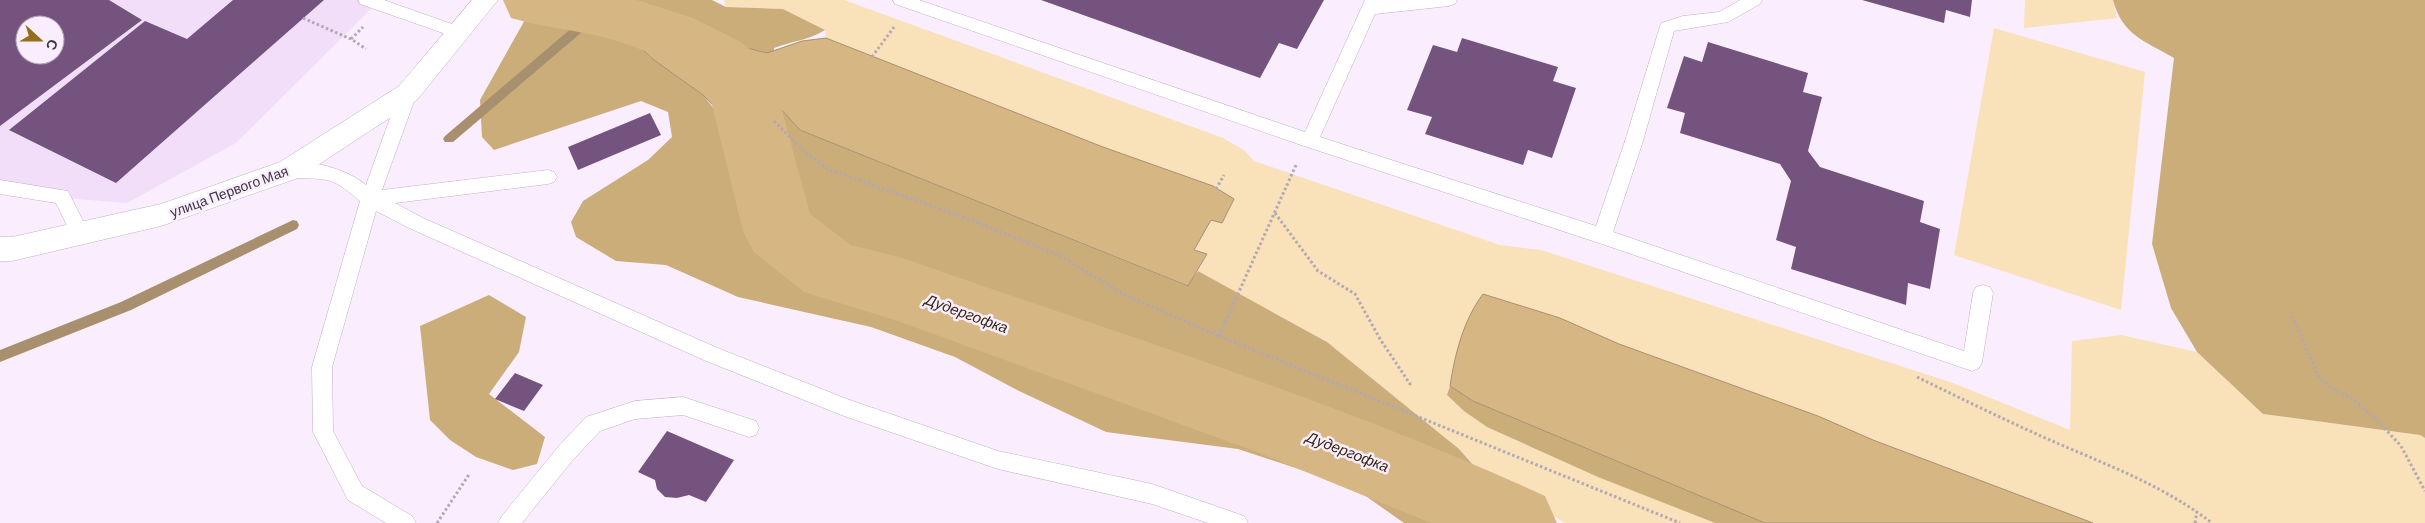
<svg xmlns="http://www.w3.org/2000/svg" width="2425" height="523" font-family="Barlow,sans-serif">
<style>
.built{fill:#f2def9;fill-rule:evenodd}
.green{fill:#f9e1b9}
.forest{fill:#cbad7a}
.water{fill:#d6b784;stroke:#a8906f}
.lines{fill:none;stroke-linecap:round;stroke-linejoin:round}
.stream{fill:#a8906f;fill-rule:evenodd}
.river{fill:#d6b784;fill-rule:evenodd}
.building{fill:#74547f;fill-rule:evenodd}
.lane-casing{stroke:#bfb0c4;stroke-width:1}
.secondary-casing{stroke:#bfb0c4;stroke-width:1}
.path{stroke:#b2a8b5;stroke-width:3;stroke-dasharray:2.5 2.5;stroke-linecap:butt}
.lane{fill:#fff;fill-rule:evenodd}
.secondary{fill:#fff;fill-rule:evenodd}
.labels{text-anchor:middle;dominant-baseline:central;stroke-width:5;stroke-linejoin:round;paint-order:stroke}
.street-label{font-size:14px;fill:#3c363e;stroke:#faeefe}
.water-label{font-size:15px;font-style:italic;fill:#362911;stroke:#faeefe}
</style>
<rect width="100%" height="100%" fill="#faeefe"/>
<!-- built -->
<path class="built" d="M0,0H380L236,143L127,203L0,193ZM25,25H55V55H25Z"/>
<!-- green -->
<path class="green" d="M724,0H844L1223,138L1244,150L1254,161L1500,245L1541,250L1953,383L2070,430L2072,341L2121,335L2197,352L2263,414L2420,435L2425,438V523H2093L1873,440L1818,416L1619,344L1560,318L1483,294L1447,395C1480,426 1512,438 1552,456C1606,480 1660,501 1715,523H1565L1519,494L1488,481L1459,449L1327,342L1198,271L1207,255L1194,250L1211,220L1233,199L1217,189L1221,187L1213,186L1103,147L826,38L825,30L783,9L726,7Z
M2025,0H2113L2117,18L2024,28Z
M1994,28L2145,72L2121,310L1954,255Z"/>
<!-- forest -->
<path class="forest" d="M540,0L532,11L593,20L625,34L654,60L703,95L714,109L761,123V110L765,100L767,53L726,43L687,27L636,0H712L726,7L783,9L825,30C810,40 792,41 774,48L770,103L779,107L800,130L1187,286L1198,271L1327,342L1459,449L1513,510L1515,523H1404L1353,487L1238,449L1106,432L1017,390L955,357L871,327L738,297L666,265L616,261L576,237L571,222L583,201L648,160L672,137L668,112L641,101L494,150L482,137L480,100L526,18Z
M2113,0H2425V438L2420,435L2263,414L2197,352L2171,308L2152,244L2174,58C2145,41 2122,35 2113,0Z
M489,295L526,317L519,352L489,394L545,437L537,464L513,470L476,457L450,440L430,420L420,326Z
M1450,386L1473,401L1765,523H1715L1598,477L1487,427L1464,411L1447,395Z"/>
<!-- water -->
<path class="water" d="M540,0H636L687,27L726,43L767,53L802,41L826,38L1103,147L1213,186L1234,199L1222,223L1211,220L1194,250L1207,254L1188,286L800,130L779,107L765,100C760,110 762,120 757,130L746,132L730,123L703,95L654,60L625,34L593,20L532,11Z
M1483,294L1560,318L1619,344L1818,416L1873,440L2093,523H1765L1473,401L1450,386C1455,354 1463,321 1483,294Z"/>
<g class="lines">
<!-- stream -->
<path class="stream" d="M598,8L604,12L602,15L453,142H445L443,139L445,136L594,9Z
M293,220L297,221L299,225L297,229L131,310L0,362V350L121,302Z"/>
<!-- river -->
<path class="river" d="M503,0H637L693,18L741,42L759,57L769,75L780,103L810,214L851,245L902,258C1116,333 1339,401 1545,496L1557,523H1431L1257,452L898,321L804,292L754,252L743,231L708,89C677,62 634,44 594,35C566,29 539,26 511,18Z"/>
</g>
<!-- building -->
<path class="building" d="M0,0H109L142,20L0,126ZM25,25H55V55H25Z
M233,0H324L116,183L9,130L145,21L187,39Z
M1041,0H1324L1297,49L1279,43L1260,78Z
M1862,0H1972L1970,17L1946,10L1944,23Z
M1462,38L1558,67L1553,81L1576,88L1552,158L1528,150L1523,165L1425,134L1432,117L1407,110L1433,45L1457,52Z
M1708,42L1808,73L1803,92L1822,97L1808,151L1820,167L1924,201L1920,222L1940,229L1930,289L1908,283L1906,305L1791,269L1796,247L1776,240L1791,181L1780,164L1680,133L1685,113L1667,108L1684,56L1702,62Z
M650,113L661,135L578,170L568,147Z
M515,373L543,385L524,411L495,399Z
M667,431L734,460L706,502L689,495L677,498L665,497L657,489L655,480L638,472Z"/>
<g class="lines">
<defs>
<path id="lane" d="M358,0H384L466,29L468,33L466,37L460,39L360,4Z
M893,0H919L1305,132L1365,0H1457L1455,4L1449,6L1375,14L1320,137L1596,226L1625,141L1661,23L1683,16L1719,12L1740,0H1762L1760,4L1728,22L1674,31L1643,141L1613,232L1964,351L1973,293L1976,287L1983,285L1990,287L1993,293L1982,362L1979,368L1972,371L1602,244L1304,146L895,4Z
M408,86L414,88L417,93L382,190L548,170L554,172L557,177L554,182L548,184L395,203L423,218L720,349L847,399L998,451L1152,484L1244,516L1248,523H1208L1152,504L998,469L844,416L706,361L409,228L376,211L332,367L333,431L362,486L412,516L416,523H386L348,500L313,432L312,367L360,201C350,193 340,183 327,180C312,177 297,180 283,175L280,170L283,165C307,157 347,169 366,185L399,93L402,88Z
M0,180L68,191L89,233L87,238L80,241L73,238L56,203L0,194Z
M683,397L756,421L759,428L756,435L749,437L683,415L635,419L600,431L572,461L522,523H498L502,516L558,447L586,417L635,401Z"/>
<path id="secondary" d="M472,0H498L417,100L298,178L161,226L12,261H0V237H12L161,204L280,162L399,86Z"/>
</defs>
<!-- lane casing -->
<use href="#lane" class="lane-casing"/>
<!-- secondary casing -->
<use href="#secondary" class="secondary-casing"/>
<!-- path -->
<path class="path" d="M303,18L351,39L366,49
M351,39L363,27
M872,57L894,27
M774,121L807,154L830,170L971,220L1060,256L1125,295L1219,336L1680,523
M1216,189L1224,175
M1275,213L1318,271L1355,294L1380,339L1412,387
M2292,316L2319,377L2331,388L2351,398L2376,419L2401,446L2425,491
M1219,336L1296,165
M1917,377C1964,400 2011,423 2059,444C2113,467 2165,487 2212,523
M437,523L470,473
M2195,523L2197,511"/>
<!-- lane -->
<use href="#lane" class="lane"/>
<!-- secondary -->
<use href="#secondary" class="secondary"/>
</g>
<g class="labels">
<!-- street labels -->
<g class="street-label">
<text transform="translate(229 191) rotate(-20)">улица Первого Мая</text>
</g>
<!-- water labels -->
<g class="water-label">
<text transform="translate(967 313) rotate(20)">Дудергофка</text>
<text transform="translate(1348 451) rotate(21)">Дудергофка</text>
</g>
</g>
<!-- north arrow -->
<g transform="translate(40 40) rotate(111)"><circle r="24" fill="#faeefe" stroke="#aea4b1"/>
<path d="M0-4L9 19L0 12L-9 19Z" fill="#966d18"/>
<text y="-8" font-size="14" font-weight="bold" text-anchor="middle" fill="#3c363e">С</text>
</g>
</svg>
